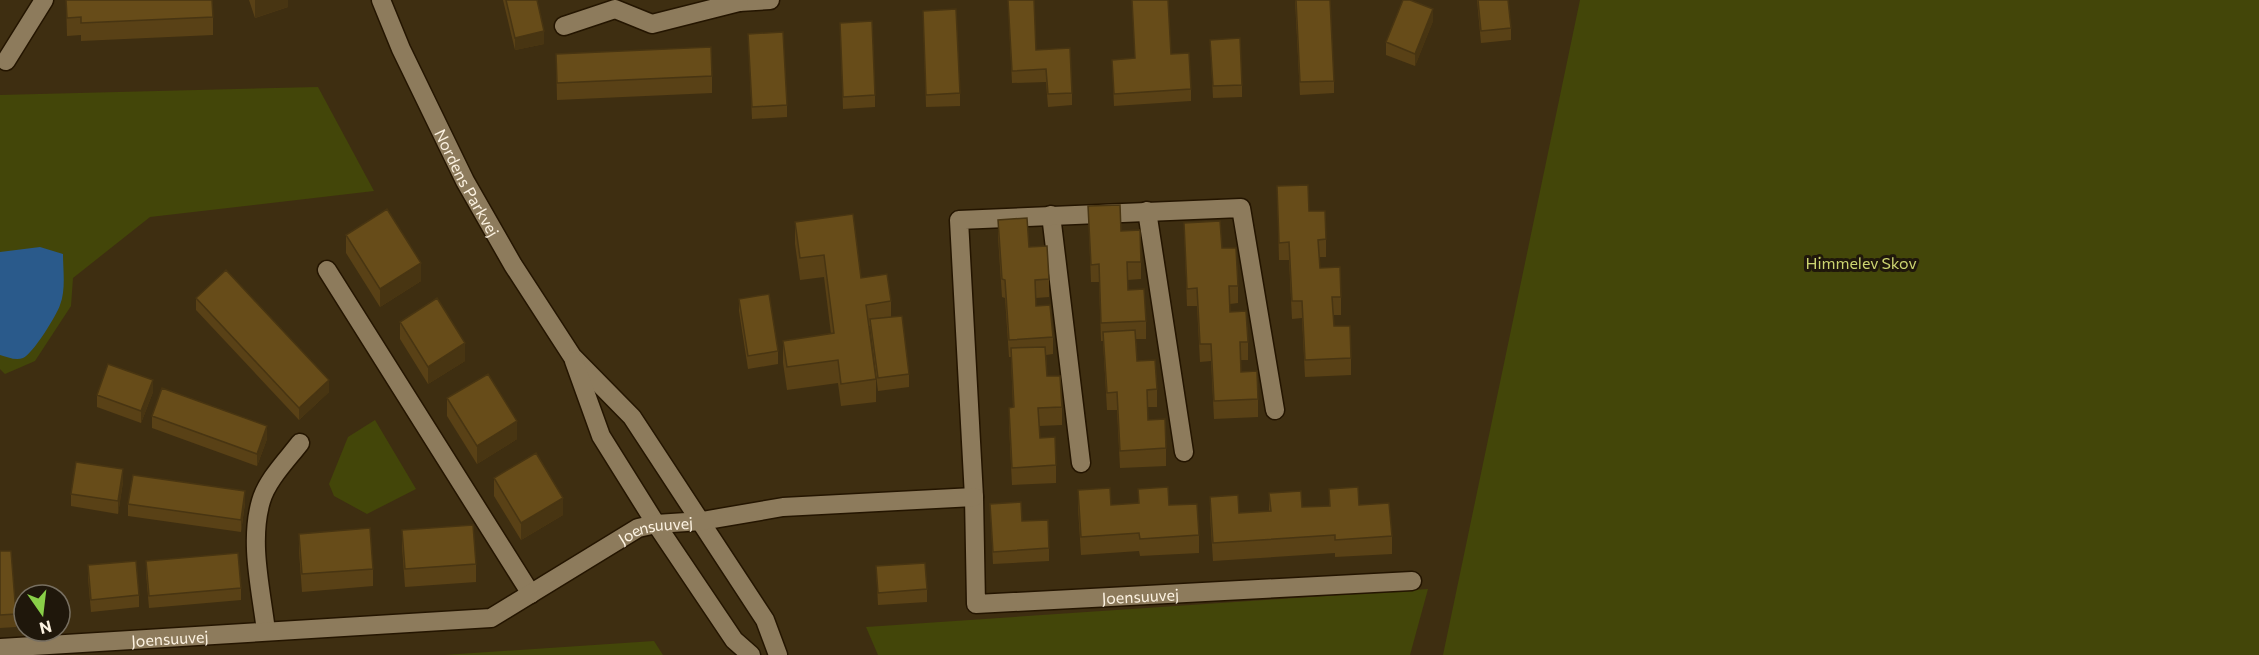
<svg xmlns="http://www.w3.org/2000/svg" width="2259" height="655" font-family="Commissioner,sans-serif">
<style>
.green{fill:#434609}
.water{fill:#2a5a8b}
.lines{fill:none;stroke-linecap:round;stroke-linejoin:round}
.minor-casing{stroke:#241500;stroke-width:21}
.minor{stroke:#8d7b5c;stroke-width:18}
.wall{fill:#594116}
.shaded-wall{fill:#483512}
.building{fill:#674c19;stroke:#483512;stroke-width:1.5}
.labels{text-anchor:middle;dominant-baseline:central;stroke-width:6;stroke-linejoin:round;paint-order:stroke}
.street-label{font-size:16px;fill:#fcf2e1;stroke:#1f170b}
.park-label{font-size:16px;fill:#ccd470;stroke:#1f170b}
</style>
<rect width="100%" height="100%" fill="#3e2e11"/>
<!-- green -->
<path class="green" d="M1580,0H2259V655H1443Z
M318,87L374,191L150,217L73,278L71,306L35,361L5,374L0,369V95Z
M375,420L416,489L367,514L334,496L329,484L348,437Z
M1428,589L1410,655H878L866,627Z
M654,641L663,655H444Z"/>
<!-- water -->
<path class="water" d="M40,247L63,254C63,270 66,290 60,305C57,315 32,355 23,358C16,361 7,357 0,355V252Z"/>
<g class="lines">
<defs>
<g id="minor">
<path id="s1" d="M381,0L401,49L465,181L513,265L572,356L632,417L765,620L778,655"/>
<path d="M739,0V2L770,0"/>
<path d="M564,26L615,9L652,24L739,2"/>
<path d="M6,61L44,0"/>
<path d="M1147,211L1184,452"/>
<path d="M1051,215L1081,463"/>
<path d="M327,270L531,594"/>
<path d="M574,361L601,436L656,524L734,640L751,655"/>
<path id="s2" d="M1275,410L1241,208L959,220L974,497L976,604L1412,581"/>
<path d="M266,631C261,589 249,542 261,501C267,480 287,460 300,443"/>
<path id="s3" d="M0,648L491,618L638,528L656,524L702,521L783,507L974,497"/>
</g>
</defs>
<!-- minor casing -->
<use href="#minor" class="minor-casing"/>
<!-- minor -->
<use href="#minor" class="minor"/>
</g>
<!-- wall -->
<path class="wall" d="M66,0L213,17V35L81,41V35L67,36Z
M249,0H288V7L255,18Z
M503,0H537L544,44L515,50Z
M1008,0L1036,50L1072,93V105L1048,107L1046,82L1012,83Z
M1132,0L1191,89V101L1114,106L1112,60L1135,58Z
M1295,0L1334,81V93L1300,95Z
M1477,0H1508L1511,28V40L1481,43Z
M923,11L960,93V106L926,107Z
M1433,21L1415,66L1386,55V42Z
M840,23L875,95V107L843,109Z
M748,34L787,105V117L752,119Z
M1210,40L1242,85V97L1213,98Z
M556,54L712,76V93L557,100Z
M1277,186L1309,211L1326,239V257H1319L1320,268L1341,297V315H1333L1334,326L1351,358V375L1305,377L1302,318L1292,319L1289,260H1279Z
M1088,206L1121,231L1141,262V279L1127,280L1128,290L1146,321V339H1136L1137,361L1157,389V407H1148V420L1166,448V466L1120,468L1117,410H1107L1103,341H1101L1099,282H1091Z
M998,220L1029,247L1049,279V297L1036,298V306L1053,337V354L1046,355L1047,376L1062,407V425L1039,426L1040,438L1056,465V483L1012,485L1009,425V408H1013L1011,357H1009L1005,298L1002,297L998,237Z
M795,222L891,301V317L909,374V387L878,391L870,326H869L876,379V402L841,406L838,383L787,390L783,363V341L831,334L824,277L800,280L795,244Z
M1184,223L1222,248L1238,286V303L1230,304V312L1248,342V360H1241V372L1258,399V417L1214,419L1211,361L1200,362L1197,306H1187Z
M346,235L421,281L380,307L346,253Z
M196,298L329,392L299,420L196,310Z
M739,299L778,351V364L748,369L739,311Z
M400,322L465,361L428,384L400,339Z
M153,392L141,423L97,407V395Z
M447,398L517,439L477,464L447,416Z
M152,416L267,439L257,466L152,428Z
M494,478L563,515L521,540L494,496Z
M123,482L118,514L71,506V494Z
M1138,489L1169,505L1199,535V553L1140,556L1139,551L1081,555L1078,508V490L1111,505L1138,503Z
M1329,489L1359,505L1392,536V554L1335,557V553L1213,561L1210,515V497L1239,513L1269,511V493L1302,507L1329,506Z
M245,503L241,532L128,516V504Z
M990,504L1022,521L1049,548V561L993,564Z
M402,530L476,564V582L405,587L402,547Z
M299,534L373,569V586L302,592L299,551Z
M0,551L16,614V627L0,628Z
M146,561L241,588V600L149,608L146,573Z
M88,565L139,595V607L91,612L88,578Z
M876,566L927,589V602L878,605Z"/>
<!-- shaded-wall -->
<path class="shaded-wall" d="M255,0H288V7L255,18Z
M1433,9V21L1415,66V54Z
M544,31V44L515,50V38Z
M421,263V281L380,307V289Z
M465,343V361L428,384V367Z
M153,380V392L141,423V411Z
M329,380V392L299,420V408Z
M517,421V439L477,464V446Z
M267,426V439L257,466V454Z
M123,469V482L118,514V501Z
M245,491V503L241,532V520Z
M563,498V515L521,540V523Z"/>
<!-- building -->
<path class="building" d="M66,0H212L213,17L81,23V17L67,18Z
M506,0H537L544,31L515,38Z
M1008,0H1034L1036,50L1070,48L1072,93L1048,94L1046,69L1012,71Z
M1132,0H1168L1171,54L1189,53L1191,89L1114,94L1112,60L1135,58Z
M1296,0H1330L1334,81L1300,82Z
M1403,0H1410L1433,9L1415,54L1386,42Z
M1478,0H1508L1511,28L1481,31Z
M956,9L960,93L926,95L923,11Z
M872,21L875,95L843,97L840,23Z
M783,32L787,105L752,107L748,34Z
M1240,38L1242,85L1213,86L1210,40Z
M711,47L712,76L557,83L556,54Z
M1308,185L1309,211H1325L1326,239L1318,240L1320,268L1340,267L1341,297H1332L1334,326H1350L1351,358L1305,360L1302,301H1292L1289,242L1279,243L1277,186Z
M1120,205L1121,231L1140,230L1141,262H1127L1128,290L1144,289L1146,321L1101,323L1099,264L1091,265L1088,206Z
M387,209L421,263L380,289L346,235Z
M853,214L861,278L887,274L891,301L866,305L876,379L841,384L838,360L787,367L783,341L834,333L824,255L800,258L795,222Z
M1027,218L1029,247L1047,246L1049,279L1035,280L1036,306L1050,305L1053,337L1009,340L1005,280L1002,279L998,220Z
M1220,221L1222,248H1236L1238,286H1229L1230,312L1246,311L1248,342H1240L1241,372L1257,371L1258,399L1214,401L1211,344H1200L1197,288L1187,289L1184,223Z
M226,270L329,380L299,408L196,298Z
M769,294L778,351L748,356L739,299Z
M437,298L465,343L428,367L400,322Z
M902,316L909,374L878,378L870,319Z
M1135,330L1137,361L1155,360L1157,389L1147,390L1148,420L1165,419L1166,448L1120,451L1117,392L1107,393L1103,332Z
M1045,347L1047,376H1060L1062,407L1038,408L1040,438L1055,437L1056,465L1012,468L1009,408L1014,407L1011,348Z
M108,364L153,380L141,411L97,395Z
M488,374L517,421L477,446L447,398Z
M162,388L267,426L257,454L152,416Z
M536,453L563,498L521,523L494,478Z
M76,462L123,469L118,501L71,494Z
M133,475L245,491L241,520L128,504Z
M1168,487L1169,505L1197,504L1199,535L1140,539L1139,533L1081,537L1078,490L1110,488L1111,505L1139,503L1138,489Z
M1358,487L1359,505L1389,503L1392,536L1335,540V535L1213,543L1210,497L1238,495L1239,513L1271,511L1269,493L1301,491L1302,507L1330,506L1329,489Z
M1021,502L1022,521L1048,520L1049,548L993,552L990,504Z
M473,525L476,564L405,569L402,530Z
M370,528L373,569L302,574L299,534Z
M0,551H11L16,614L0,615Z
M238,553L241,588L149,596L146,561Z
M136,561L139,595L91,600L88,565Z
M925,563L927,589L878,593L876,566Z"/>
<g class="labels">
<!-- street labels -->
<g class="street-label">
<text stroke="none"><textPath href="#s1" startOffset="202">Nordens Parkvej</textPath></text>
<text stroke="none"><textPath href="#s3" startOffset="681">Joensuuvej</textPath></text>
<text stroke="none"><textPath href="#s2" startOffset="1036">Joensuuvej</textPath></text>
<text stroke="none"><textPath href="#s3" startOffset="170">Joensuuvej</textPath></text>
</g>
<!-- park labels -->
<g class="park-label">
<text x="1861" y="262">Himmelev Skov</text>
</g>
</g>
<!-- north arrow -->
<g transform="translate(42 613) rotate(166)"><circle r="28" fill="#1f170b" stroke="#776f61" stroke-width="1.5"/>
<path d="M0-4.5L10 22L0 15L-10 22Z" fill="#89cf48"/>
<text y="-9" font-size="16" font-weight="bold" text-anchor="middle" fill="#fcf2e1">N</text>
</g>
</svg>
